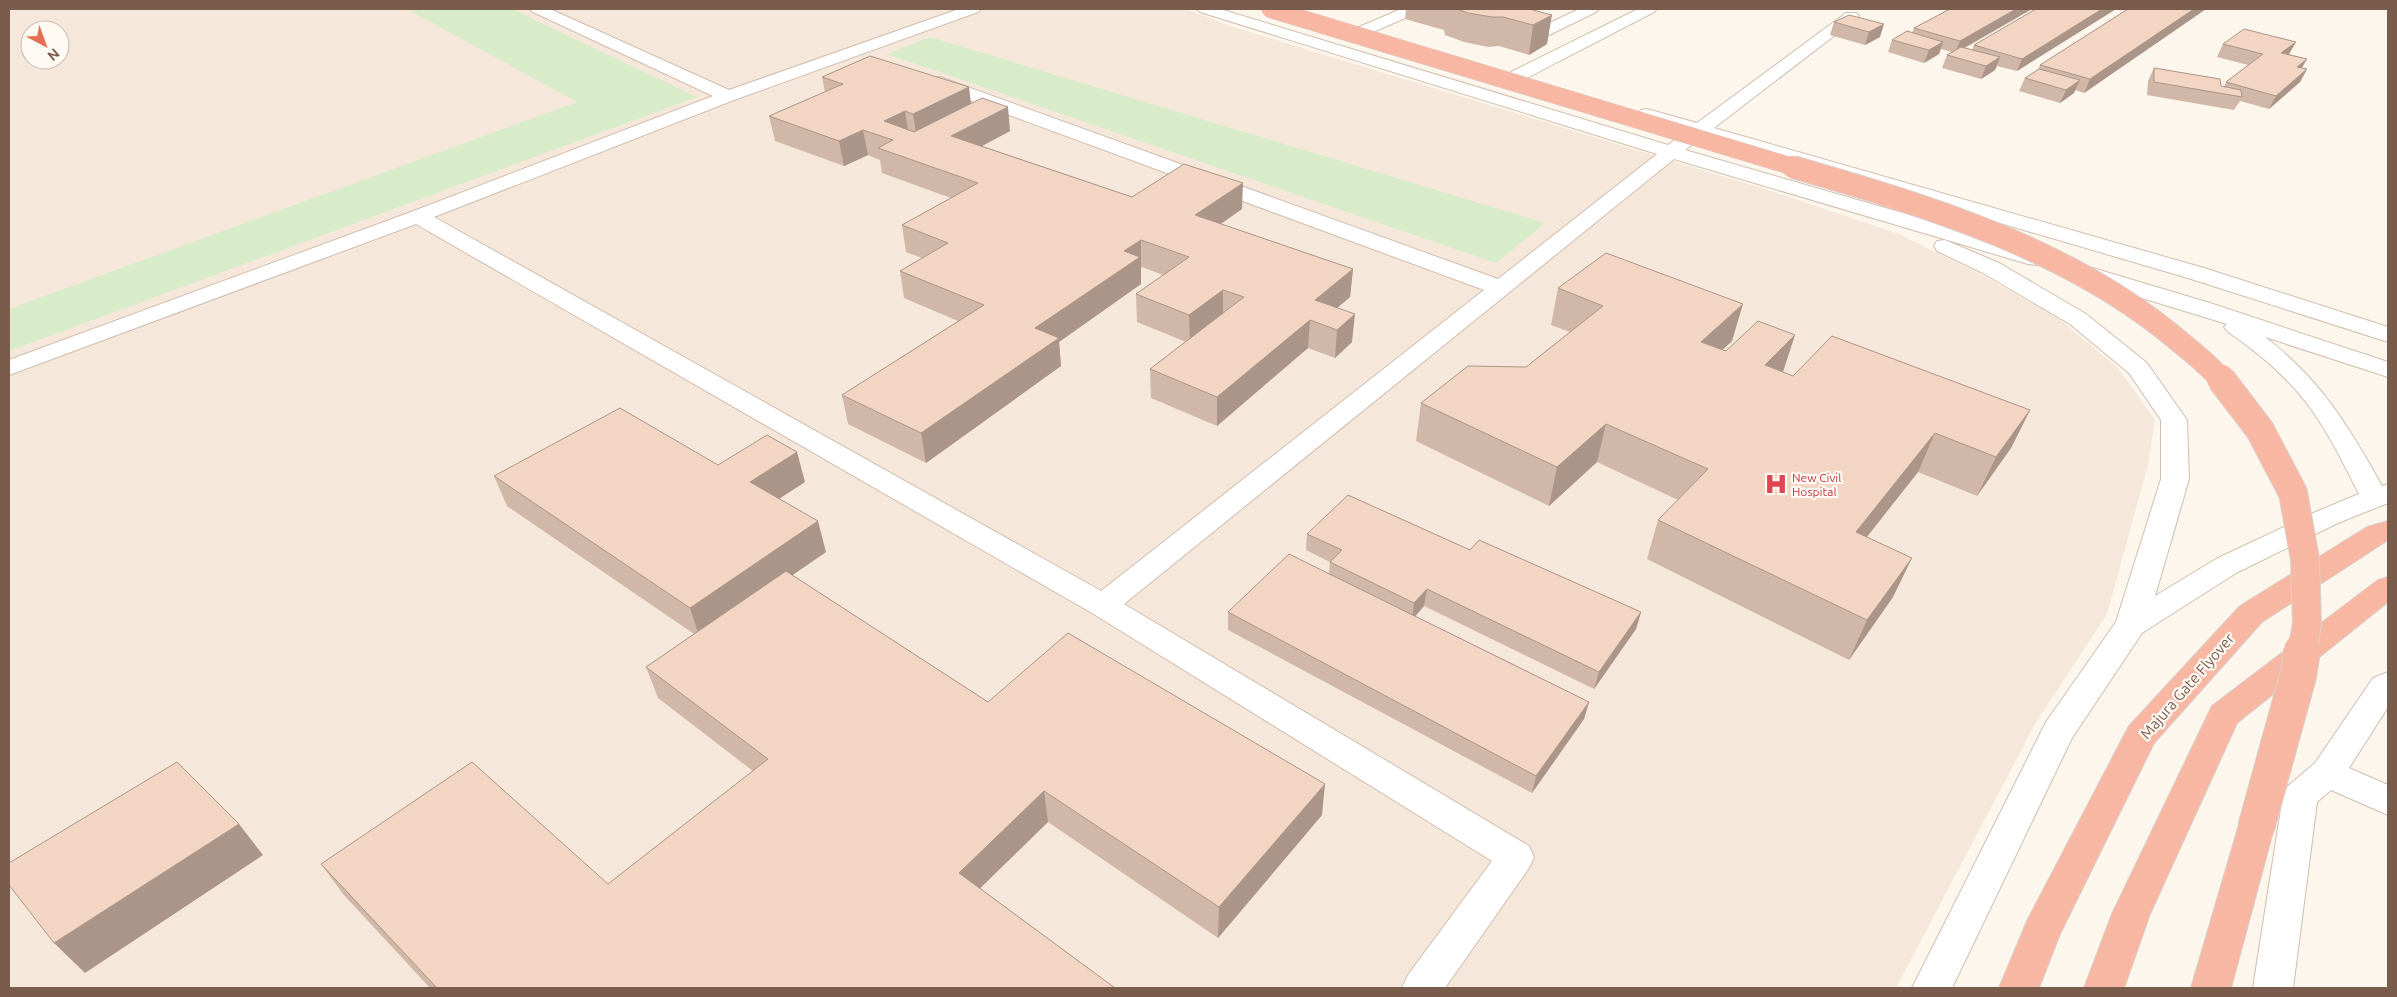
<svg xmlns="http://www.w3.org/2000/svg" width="2397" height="997" font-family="Ubuntu,sans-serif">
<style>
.residential{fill:#f5e8da;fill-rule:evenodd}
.green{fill:#d8ecc9}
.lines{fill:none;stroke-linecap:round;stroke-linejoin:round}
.minor-casing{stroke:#d1beb0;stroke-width:2}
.highway-casing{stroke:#dad1cd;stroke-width:2}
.minor{fill:#fff;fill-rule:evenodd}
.highway{fill:#f7b7a3;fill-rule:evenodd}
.highway-bridge-far3-casing{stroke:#dad1cd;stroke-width:18;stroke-linecap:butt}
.highway-bridge-far2-casing{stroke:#dad1cd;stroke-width:24;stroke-linecap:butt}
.highway-bridge-far1-casing{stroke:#dad1cd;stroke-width:30;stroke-linecap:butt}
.highway-bridge-casing{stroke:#dad1cd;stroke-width:38;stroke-linecap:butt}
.highway-bridge-far3{stroke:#f7b7a3;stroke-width:17}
.highway-bridge-far2{stroke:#f7b7a3;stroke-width:22}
.highway-bridge-far1{stroke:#f7b7a3;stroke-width:28}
.highway-bridge{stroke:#f7b7a3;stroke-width:36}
.wall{fill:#d1b7a8}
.shaded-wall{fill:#aa9588}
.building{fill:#f3d5c3;stroke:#aa9588}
.labels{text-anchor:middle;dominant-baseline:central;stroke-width:4.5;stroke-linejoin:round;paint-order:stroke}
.health-label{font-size:12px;fill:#be3a42;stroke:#fffaf3;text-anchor:start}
.near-street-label{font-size:15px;fill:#7a5c4d;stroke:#fffaf3}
</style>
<rect width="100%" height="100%" fill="#fdf6ec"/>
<!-- residential -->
<path class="residential" d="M9,9H1185L1230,26L1784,195L1899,234L1984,276L2059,319L2118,368L2155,420L2148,465L2107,614L2035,724L1896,988H9ZM30,30H60V60H30Z"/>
<!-- green -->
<path class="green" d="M407,9H512L697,97L9,351V309L577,102Z
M930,37L1545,223L1496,263L887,54Z"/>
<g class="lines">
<defs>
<path id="minor" d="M530,9H550L729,90L959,9H981L978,12L734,100L434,217L1101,591L1484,290L928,85L925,81L928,77H940L1498,279L1657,154L1200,12L1197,9H1220L1668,145L1686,131L1641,118L1638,114L1641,110L1647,109L1697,123L1846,13H1856L1859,16L1856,19L1714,128L2204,268L2388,327V342L2188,278L1703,136L1685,150L2044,254L2047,259L2044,264L2036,265L2028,264L1674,159L1124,604L1529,846L1534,857L1529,868L1445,988H1402L1408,975L1492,861L1092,613L416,224L9,375V360L411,212L713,96L533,12Z
M1401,9H1422L1419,12L1371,33H1359L1357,30L1359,27Z
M1579,9H1599L1596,12L1547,36H1535L1533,33L1535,30Z
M1638,9H1657L1654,12L1523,80H1511L1508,76L1511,72Z
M1945,240L1999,263L2086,314L2147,363L2187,420L2189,479L2155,596L2216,559L2318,511L2359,494C2343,463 2327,429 2305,401C2284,374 2256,351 2228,332L2224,327L2227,324L2070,276L2067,271L2070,266L2078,264L2086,266L2210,303L2388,362V377L2265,337C2321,380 2348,425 2382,486L2388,484V503L2338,523L2236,573L2142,633L2072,738L1952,988H1912L2046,722L2116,622L2161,479V420L2129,373L2070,324L1983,273L1937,251L1934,246L1937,241Z
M2388,672V707L2349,768L2388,785V815L2331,790L2317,802L2293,988H2253L2283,796L2288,786L2315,763L2373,678Z"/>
<path id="highway" d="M2388,521V540L2262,622L2154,743L2060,934L2039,988H1999L2028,919L2129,726L2240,606L2367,527Z
M2388,577V602L2237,723L2150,914L2124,988H2084L2112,914L2212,706L2378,580Z
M2256,813L2269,817L2274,828L2231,988H2191L2238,828L2243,817Z"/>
</defs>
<!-- minor casing -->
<use href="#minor" class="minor-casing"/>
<!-- highway casing -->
<use href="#highway" class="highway-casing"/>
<!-- minor -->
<use href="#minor" class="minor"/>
<!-- highway -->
<use href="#highway" class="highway"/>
<defs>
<path id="highway-bridge-far3" d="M1270,9L1797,168"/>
<path id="highway-bridge-far2" d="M1793,167C1928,206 2071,249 2180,342C2195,354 2210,366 2222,381"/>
<path id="highway-bridge-far1" d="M2221,379L2260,430L2293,493L2305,559L2307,624L2302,652"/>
<path id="highway-bridge" d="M2256,828L2298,676L2302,651"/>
</defs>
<!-- highway-bridge-far3 casing -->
<use href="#highway-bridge-far3" class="highway-bridge-far3-casing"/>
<!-- highway-bridge-far2 casing -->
<use href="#highway-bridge-far2" class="highway-bridge-far2-casing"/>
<!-- highway-bridge-far1 casing -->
<use href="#highway-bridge-far1" class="highway-bridge-far1-casing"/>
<!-- highway-bridge casing -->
<use href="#highway-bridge" class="highway-bridge-casing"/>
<!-- highway-bridge-far3 -->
<use href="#highway-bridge-far3" class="highway-bridge-far3"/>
<!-- highway-bridge-far2 -->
<use href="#highway-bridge-far2" class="highway-bridge-far2"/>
<!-- highway-bridge-far1 -->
<use href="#highway-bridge-far1" class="highway-bridge-far1"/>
<!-- highway-bridge -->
<use href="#highway-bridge" class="highway-bridge"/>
</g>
<!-- wall -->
<path class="wall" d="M1406,9H1529L1547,44L1529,55L1499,46L1488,47L1464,42L1445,35L1444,30L1405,19Z
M1950,9H2032L1965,48L1972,50L1974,45L2116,9L2017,71L1997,66L1995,70L1981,79L1942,68L1947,55L1952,52L1941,49L1939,54L1924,63L1888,52L1892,40L1912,33L1914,28Z
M2128,9H2206L2084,93L2075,90L2074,93L2060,103L2019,91L2025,78L2038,70L2040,65Z
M1849,15L1880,37L1865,45L1830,35L1834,22Z
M2296,42L2289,54L2307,59L2302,68L2307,69L2300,82L2269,109L2240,101L2234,110L2147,95L2148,81L2154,68L2224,87L2226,82L2248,65L2217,57L2223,44Z
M822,77L971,104L1010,131L982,146L1132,197L1242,209L1220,224L1353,269L1350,297L1337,308L1352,342L1335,358L1308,348L1217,426L1151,398L1150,369L1186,342L1137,322L1136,294L1163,275L1142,267L1141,268V284L1059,342L1061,366L926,463L848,424L842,395L958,321L904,298L900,271L922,258L906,252L902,225L951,198L882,173L880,160L868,155L844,166L775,141L769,116L825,92Z
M1558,288L1732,341L1722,350L1793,376L2030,410L2011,448L1977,496L1918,472L1867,537L1893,597L1849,660L1647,559L1658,520L1678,500L1597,462L1549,506L1416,441L1421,403L1526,367L1570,332L1551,325Z
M718,465L805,482L779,498L826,552L792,575L988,702L1322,815L1218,938L1048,822L980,888L1115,988H430L343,894L321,864L608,884L753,771L658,698L646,667L694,634L507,506L494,476Z
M1307,534L1470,550L1641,612L1636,629L1594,689L1424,606L1415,616L1589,702L1584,719L1532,793L1228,630V612L1329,574L1330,562L1306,550Z"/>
<!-- shaded-wall -->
<path class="shaded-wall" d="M2016,9H2032L1955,53L1960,41Z
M2102,9H2116L2017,71L2022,59Z
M2194,9H2206L2084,93L2090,79Z
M1552,15L1547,44L1529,55L1533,25Z
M1884,24L1880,37L1865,45L1869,32Z
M1943,42L1939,54L1924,63L1929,50Z
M2296,42L2289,54L2281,53Z
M2000,57L1995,70L1981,79L1986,66Z
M2307,59L2299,72L2297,67Z
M2307,69L2300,82L2269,109L2276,96Z
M2080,80L2074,93L2060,103L2066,90Z
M969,87L972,111L917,139L913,114Z
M1008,107L1010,131L954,161L951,136Z
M905,111L909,136L884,121Z
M863,130L868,155L844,166L839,141Z
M1243,183L1242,209L1195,242V215Z
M1141,240V284L1059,342L1061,366L926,463L921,433L1035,328L1124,251Z
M1353,269L1350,297L1319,323L1315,300Z
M1223,290V317L1190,343L1189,315Z
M1743,304L1732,341L1691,379L1701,342Z
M1355,314L1352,342L1335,358L1337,330Z
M1310,320L1308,348L1217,426V397Z
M1795,335L1783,372L1765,365Z
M2030,410L2011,448L1977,496L1996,457Z
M1606,424L1597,462L1549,506L1557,467Z
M1935,433L1918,472L1839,572L1856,532Z
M797,452L805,482L759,512L750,482Z
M818,521L826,552L700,639L690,608Z
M1912,558L1893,597L1849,660L1867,620Z
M1427,589L1424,606L1412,620L1414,603Z
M1641,612L1636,629L1594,689L1599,672Z
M1589,702L1584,719L1532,793L1536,776Z
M1325,784L1322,815L1218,938L1219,907Z
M1044,791L1048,822L965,903L959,873Z
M239,824L263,855L85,973L54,943Z"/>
<!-- building -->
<path class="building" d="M1457,9H1529L1552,15L1533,25L1503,17H1492L1468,13Z
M1950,9H2016L1960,41L1914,28Z
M2036,9H2102L2022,59L1974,45Z
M2128,9H2194L2090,79L2040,65Z
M1849,15L1884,24L1869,32L1834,22Z
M2244,29L2296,42L2281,53L2307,59L2297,67L2307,69L2276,96L2226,82L2263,54L2223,44Z
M1907,31L1943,42L1929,50L1892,40Z
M1961,47L2000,57L1986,66L1947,55Z
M870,56L969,87L913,114L905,111L884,121L914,132L982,98L1008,107L951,136L1132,197L1184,164L1243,183L1195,215L1353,269L1315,300L1355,314L1337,330L1310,320L1217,397L1150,369L1244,297L1223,290L1189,315L1136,294L1189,257L1141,240L1124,251L1140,257L1035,328L1059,338L921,433L842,395L984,305L900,271L948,243L902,225L978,183L878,148L893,140L863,130L839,141L769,116L843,84L822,77Z
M2154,68L2220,79L2221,86L2241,90L2242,97L2154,82Z
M2039,69L2080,80L2066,90L2025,78Z
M1606,253L1743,304L1701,342L1726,351L1758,321L1795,335L1765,365L1793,376L1832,336L2030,410L1996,457L1935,433L1856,532L1912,558L1867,620L1658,520L1708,469L1606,424L1557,467L1421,403L1468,366L1526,367L1603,306L1558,288Z
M620,408L718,465L767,435L797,452L750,482L818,521L690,608L494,476Z
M1348,495L1470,550L1479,540L1641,612L1599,672L1427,589L1414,603L1330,562L1342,550L1307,534Z
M1289,554L1589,702L1536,776L1228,612Z
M786,571L988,702L1068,633L1325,784L1219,907L1044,791L959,873L1115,988H437L321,864L472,762L608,884L768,759L646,667Z
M177,762L239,824L54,943L9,885V863Z"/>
<!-- icons -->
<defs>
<symbol id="hospital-bare" viewBox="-9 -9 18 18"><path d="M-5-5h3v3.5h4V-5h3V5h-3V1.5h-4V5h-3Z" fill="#e0444e" stroke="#fffaf3" stroke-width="2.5" paint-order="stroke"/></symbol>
</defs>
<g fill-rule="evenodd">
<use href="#hospital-bare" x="1760" y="468" width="32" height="32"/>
</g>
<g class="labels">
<!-- health labels -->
<g class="health-label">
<text x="1792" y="477">New Civil<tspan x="1792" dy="14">Hospital</tspan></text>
</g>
<!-- near-street labels -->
<g class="near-street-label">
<text transform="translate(2187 686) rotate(-49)">Majura Gate Flyover</text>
</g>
</g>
<!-- border -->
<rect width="2397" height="997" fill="none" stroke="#7a5c4d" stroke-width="20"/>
<!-- north arrow -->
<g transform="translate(45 45) rotate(139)"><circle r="24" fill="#fffaf3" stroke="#cabbb1"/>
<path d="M0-4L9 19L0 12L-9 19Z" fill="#e76f51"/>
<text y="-8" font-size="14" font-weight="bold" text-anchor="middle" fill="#7a5c4d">N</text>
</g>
</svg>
